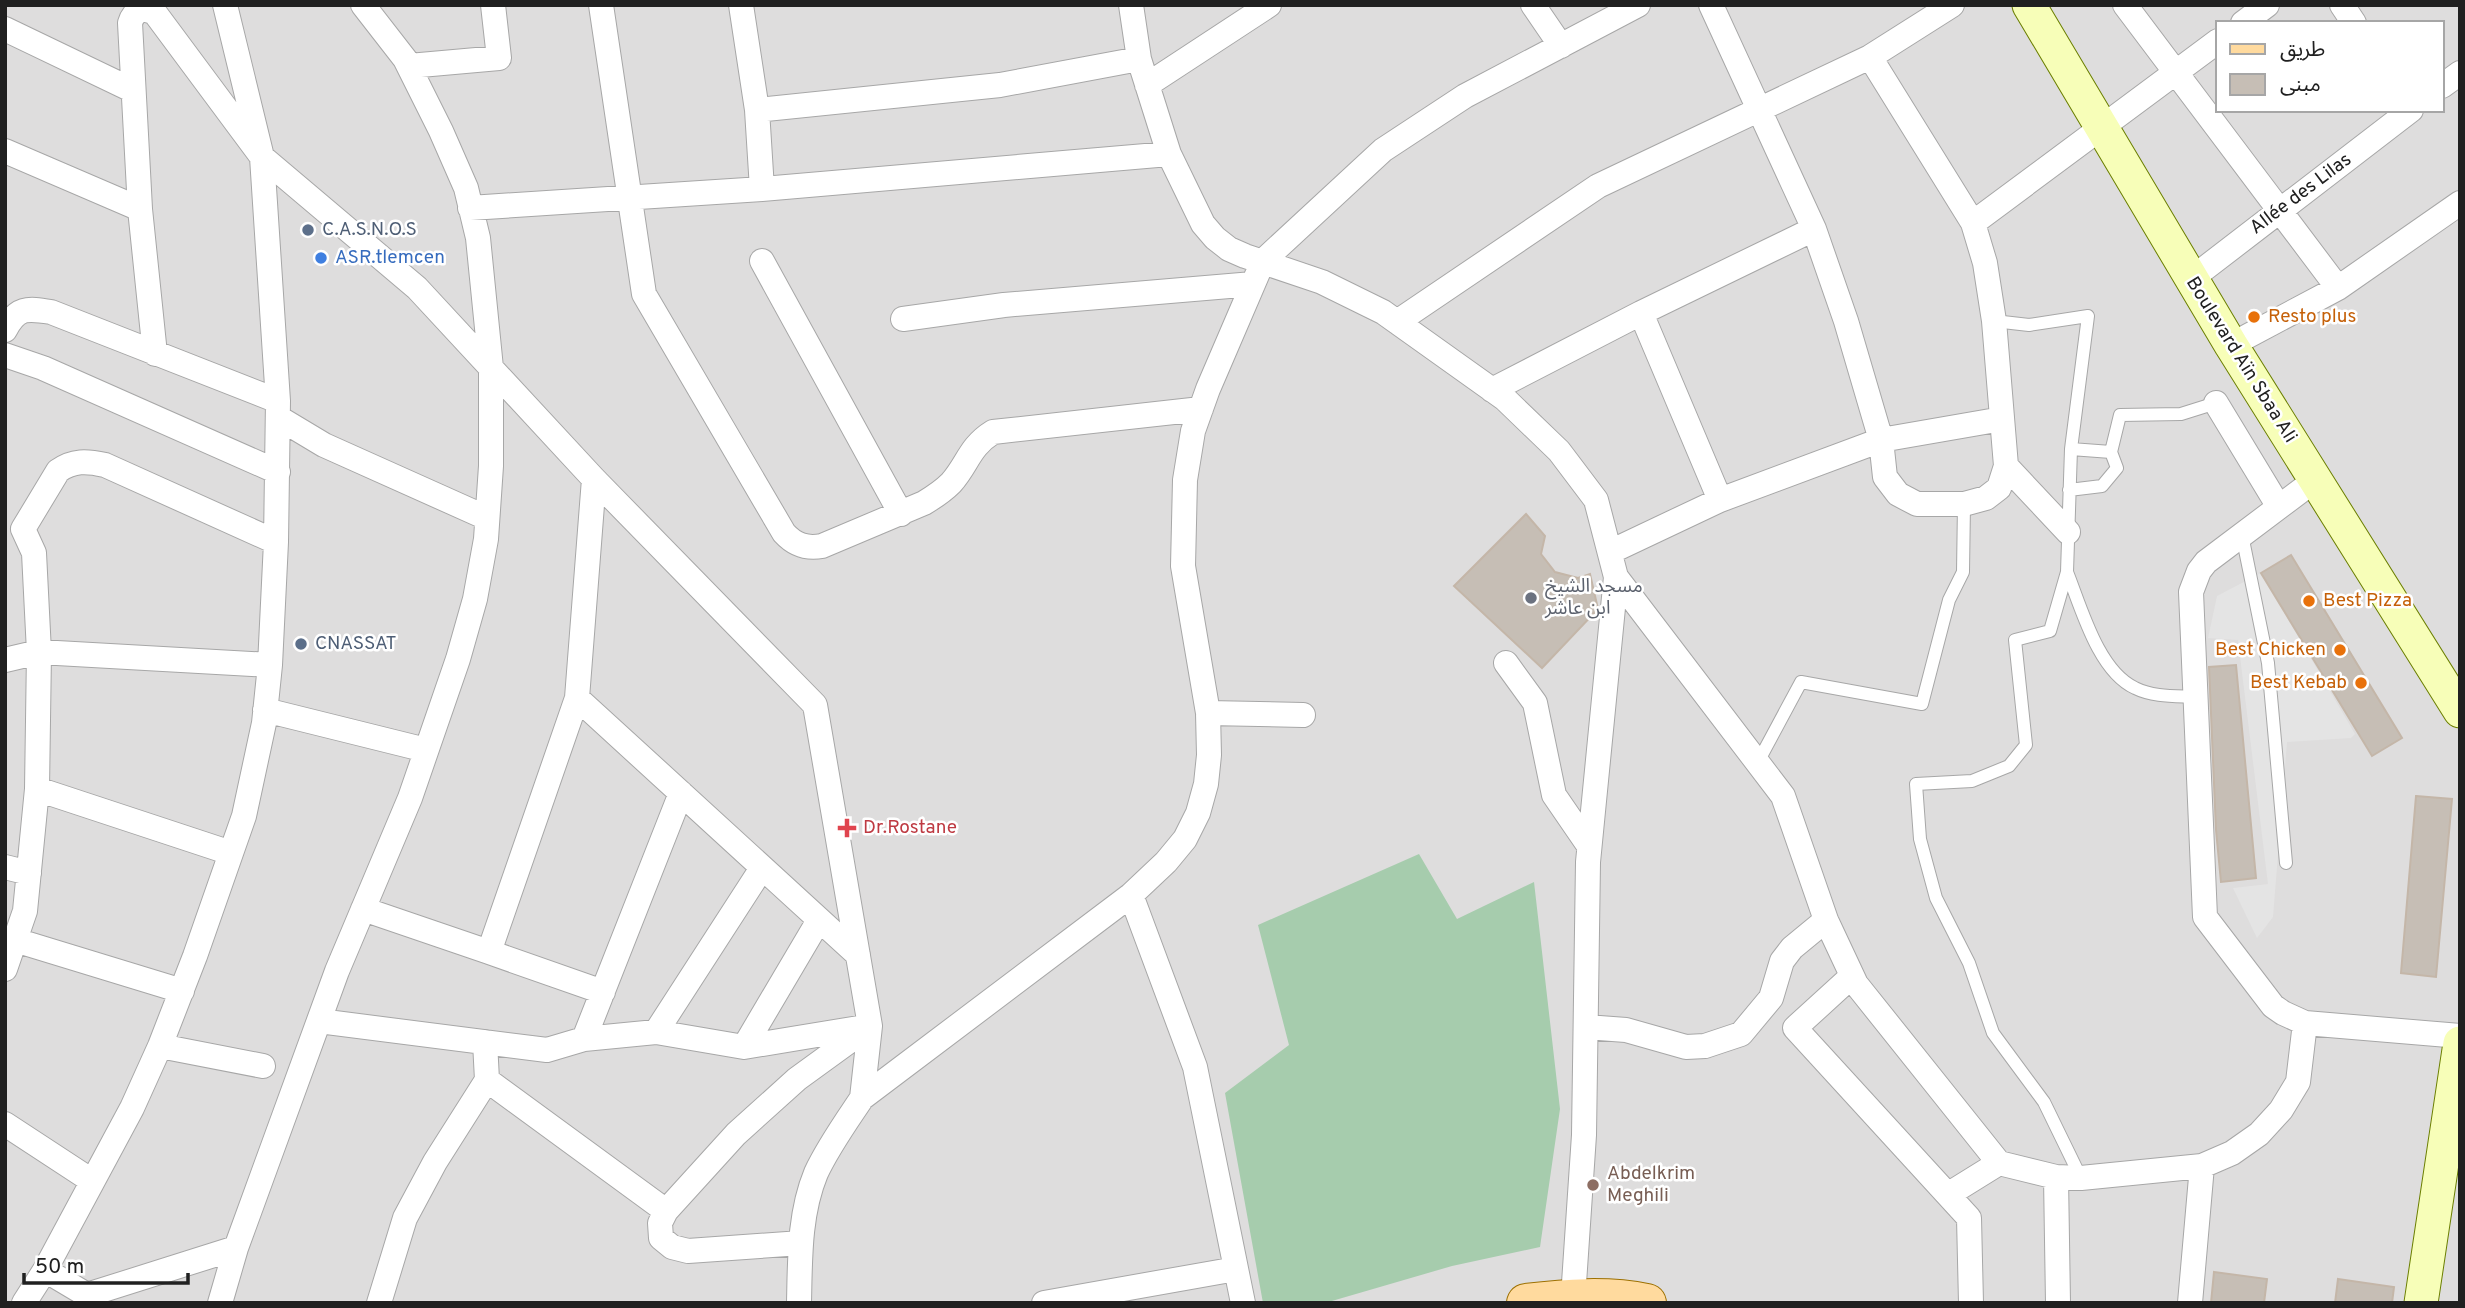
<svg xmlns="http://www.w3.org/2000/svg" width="2465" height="1308" font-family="Overpass,'Noto Sans Arabic',sans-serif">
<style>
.residential{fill:#dedddd;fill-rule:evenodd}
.cemetery{fill:#a6ccad}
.parking{fill:#e4e4e4}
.building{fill:#c6beb5;stroke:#c4b6a8;stroke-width:2}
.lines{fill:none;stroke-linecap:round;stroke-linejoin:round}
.service-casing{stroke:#a7a7a7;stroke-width:14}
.minor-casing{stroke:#a7a7a7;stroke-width:26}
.secondary-casing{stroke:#6b7f00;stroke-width:35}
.primary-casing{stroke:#9d7000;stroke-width:40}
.service{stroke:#fff;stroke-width:12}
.minor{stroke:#fff;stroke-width:24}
.secondary{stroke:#f7feb8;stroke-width:33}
.primary{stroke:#ffda9e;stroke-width:38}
.service-dot{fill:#5c6f8a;stroke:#fff;stroke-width:2.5}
.shop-dot{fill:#3f7fe0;stroke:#fff;stroke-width:2.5}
.food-dot{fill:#e8710a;stroke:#fff;stroke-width:2.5}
.worship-dot{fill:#6b7280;stroke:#fff;stroke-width:2.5}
.health-dot{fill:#e0444e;stroke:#fff;stroke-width:2.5}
.education-dot{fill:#8d6e63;stroke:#fff;stroke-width:2.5}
.labels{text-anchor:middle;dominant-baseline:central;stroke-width:5;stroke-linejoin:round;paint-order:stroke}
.street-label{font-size:19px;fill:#202020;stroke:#fff}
.service-label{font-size:19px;fill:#4e5e75;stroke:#fff;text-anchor:start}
.shop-label{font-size:19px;fill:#366cbe;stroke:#fff;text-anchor:start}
.food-label{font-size:19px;fill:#c56008;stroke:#fff;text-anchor:start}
.worship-label{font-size:19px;fill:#5b616d;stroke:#fff;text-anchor:start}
.health-label{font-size:19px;fill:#be3a42;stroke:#fff;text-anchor:start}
.education-label{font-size:19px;fill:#785e54;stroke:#fff;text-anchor:start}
</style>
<rect width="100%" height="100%" fill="#f1eee6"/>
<!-- residential -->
<path class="residential" d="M5,5H2460V1303H5ZM2218,23H2442V110H2218Z"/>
<!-- cemetery -->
<path class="cemetery" d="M1419,854L1457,919L1534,882L1560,1109L1540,1247L1452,1266L1325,1303H1263L1225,1093L1289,1045L1258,925Z"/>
<!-- parking -->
<path class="parking" d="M2261,573L2355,734L2351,738L2287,742L2273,917L2257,938L2233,888L2268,884L2238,640L2208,638L2217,596Z"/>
<!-- building -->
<path class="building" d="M1526,514L1545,536L1541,554L1555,572L1578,578L1590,574L1598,609L1542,668L1454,586Z
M2291,555L2402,738L2372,756L2261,573Z
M2236,665L2256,878L2221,882L2216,830L2209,667Z
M2416,796L2452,799L2436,977L2401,973Z
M2214,1272L2267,1279L2264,1303H2211Z
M2338,1279L2394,1287L2392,1303H2335Z"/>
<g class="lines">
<defs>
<path id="service" d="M1994,321L2029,325L2088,316L2071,449
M2069,490L2102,486L2117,468L2111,452
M2242,535L2268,663L2286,863
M2067,572L2071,449L2111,452L2120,415L2181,414L2216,403
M1758,762L1801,682L1922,704L1949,600L1963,572L1964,504
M2081,1178L2044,1102L1993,1033L1969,963L1936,898L1920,839L1916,784L1972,781L2009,766L2026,745L2015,640L2050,631L2067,572C2081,607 2098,671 2135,688C2153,697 2175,696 2194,697"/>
<path id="minor" d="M601,5L644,294L784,533C795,545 806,549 822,546L924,503C934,497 943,491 951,483C968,464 969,447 993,432L1201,409
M741,5L757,110L762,189
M1131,5L1139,59L1169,154L1203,224L1215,238L1229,249L1245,256L1322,282L1383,312L1505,399L1559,451L1596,500L1616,577L1588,862L1584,1135L1573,1298
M1533,5L1561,46
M1711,5L1814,229L1846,321L1881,440L1885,477L1898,494L1917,504H1964L1986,498L1999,488L2006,466L1994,321L1985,263L1973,223L1870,57
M2125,5L2338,288
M2342,5L2354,23
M2243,23L2267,5
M5,29L132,90
M409,66L499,58L493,5
M1147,85L1269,5
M2442,86L2460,73
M757,110L1000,85L1139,59
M5,151L140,209
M470,208L762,189L1169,154
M1973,223L2218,41
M762,261L901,514
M2191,279L2411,110
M1641,313L1720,500
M903,319L1004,305L1253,284
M1397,322L1598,186L1870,57L1952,5
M5,330C17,307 27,308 51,312L278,401
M2231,345L2338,288L2460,203
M155,354L140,209L130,23C134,10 143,7 155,13L262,157L417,288L594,479L815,705L870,1026L862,1098
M5,355L43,368L278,472
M1492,390L1641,313L1814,229
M2216,403L2279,507
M279,418L324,445L487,518
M2006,466L2068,532
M594,479L577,698L858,955
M2315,480L2206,562L2199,571L2191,592L2205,917L2273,1006L2283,1013L2305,1023L2460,1036
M1610,552L1720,500L1881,440L2002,419
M1616,577L1783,796L1826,920L1856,984L1999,1163L2056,1177L2081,1178L2202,1166L2232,1153L2259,1134L2281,1110L2298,1082L2305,1023
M5,660L39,652L270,665
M1506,663L1535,703L1554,795L1589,846
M577,698L489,952L603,992
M265,710L426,750
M1208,713L1303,715
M37,789L231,853
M5,867L29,873
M1131,895L1195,1067L1243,1303
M363,909L489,952
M15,940L182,991
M5,969L25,911L37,789L39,652L34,553L23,529L58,471C73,460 87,461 105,465L276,542
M1852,976L1795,1028L1969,1218L1971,1303
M319,1021L547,1050L584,1039L681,793
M1586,1027L1626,1030L1686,1047L1705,1046L1741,1034L1771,998L1782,961L1792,948L1826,920
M656,1032L744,1047L819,920
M584,1039L656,1032L762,868
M485,1042L487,1080L666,1211L736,1134L797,1079L870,1026
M160,1046L263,1066
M744,1047L865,1027
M5,1124L92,1181
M2056,1177L2058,1303
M1949,1194L1999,1163
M666,1211L660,1223L661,1238L672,1247L688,1251L801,1243
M45,1270L87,1295L236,1248
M24,1303L45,1270L132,1108L160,1046L195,956L244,816L264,723L270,665L276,542L278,401L262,157L225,5
M220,1303L236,1248L337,971L410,798L458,659L475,599L486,539L491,466V368L478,238L466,188L441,131L405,59L363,5
M379,1303L405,1218L435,1162L487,1080
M799,1303C800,1260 799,1214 816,1173C828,1147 846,1122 862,1098L1131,895L1166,862L1185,839L1198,813L1206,784L1209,755L1208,713L1183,566L1185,480L1193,431L1208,389L1263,261L1383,150L1465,96L1638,5
M1044,1303L1236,1269
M2190,1303L2202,1166"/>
<path id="secondary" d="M2029,5L2231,345L2460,711
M2421,1303L2460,1043"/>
<path id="primary" d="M1526,1303C1566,1298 1608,1295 1647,1303"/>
</defs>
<!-- service casing -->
<use href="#service" class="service-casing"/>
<!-- minor casing -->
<use href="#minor" class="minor-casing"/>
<!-- secondary casing -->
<use href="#secondary" class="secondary-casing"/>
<!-- primary casing -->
<use href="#primary" class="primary-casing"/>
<!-- service -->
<use href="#service" class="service"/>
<!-- minor -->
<use href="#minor" class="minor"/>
<!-- secondary -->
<use href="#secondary" class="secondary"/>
<!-- primary -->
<use href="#primary" class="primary"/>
</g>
<!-- markers -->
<g class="service-dot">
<circle cx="308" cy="230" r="7"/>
<circle cx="301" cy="644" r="7"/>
</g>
<circle class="shop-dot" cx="321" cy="258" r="7"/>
<g class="food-dot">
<circle cx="2254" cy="317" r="7"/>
<circle cx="2309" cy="601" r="7"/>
<circle cx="2340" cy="650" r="7"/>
<circle cx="2361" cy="683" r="7"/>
</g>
<circle class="worship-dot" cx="1531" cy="598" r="7"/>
<path class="health-dot" d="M843.5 817.5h7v7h7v7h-7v7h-7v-7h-7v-7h7z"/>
<circle class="education-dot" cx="1593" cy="1185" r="7"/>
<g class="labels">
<!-- street labels -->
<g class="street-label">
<text transform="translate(2301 194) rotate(-37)">Allée des Lilas</text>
<text transform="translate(2241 360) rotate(58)">Boulevard Aïn Sbaa Ali</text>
</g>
<!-- service labels -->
<g class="service-label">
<text x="322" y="230">C.A.S.N.O.S</text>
<text x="315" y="644">CNASSAT</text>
</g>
<!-- shop labels -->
<g class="shop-label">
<text x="335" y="258">ASR.tlemcen</text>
</g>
<!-- food labels -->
<g class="food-label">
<text x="2268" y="317">Resto plus</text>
<text x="2323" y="601">Best Pizza</text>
<text x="2326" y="650" text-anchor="end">Best Chicken</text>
<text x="2347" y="683" text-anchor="end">Best Kebab</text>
</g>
<!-- worship labels -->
<g class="worship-label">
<text x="1545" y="587">مسجد الشيخ<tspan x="1545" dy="22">ابن عاشر</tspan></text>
</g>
<!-- health labels -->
<g class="health-label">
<text x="863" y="828">Dr.Rostane</text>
</g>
<!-- education labels -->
<g class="education-label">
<text x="1607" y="1174">Abdelkrim<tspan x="1607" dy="22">Meghili</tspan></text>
</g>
</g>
<!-- border -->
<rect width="2465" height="1308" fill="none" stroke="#202020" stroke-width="14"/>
<!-- legend -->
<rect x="2216" y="21" width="228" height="91" fill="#ffffff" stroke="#a6a6a6" stroke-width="2"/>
<rect x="2230" y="44" width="35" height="10" fill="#ffda9e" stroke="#a6a6a6" stroke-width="2"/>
<text x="2280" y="56" font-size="21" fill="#202020">طريق</text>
<rect x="2230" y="74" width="35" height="21" fill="#c6beb5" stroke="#a6a6a6" stroke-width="2"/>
<text x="2280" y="91" font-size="21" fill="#202020">مبنى</text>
<!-- scale -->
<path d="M24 1273v10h164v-10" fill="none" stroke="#202020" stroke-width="3.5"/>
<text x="35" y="1273" font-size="21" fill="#202020" stroke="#ffffff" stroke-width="5" paint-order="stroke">50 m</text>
</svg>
